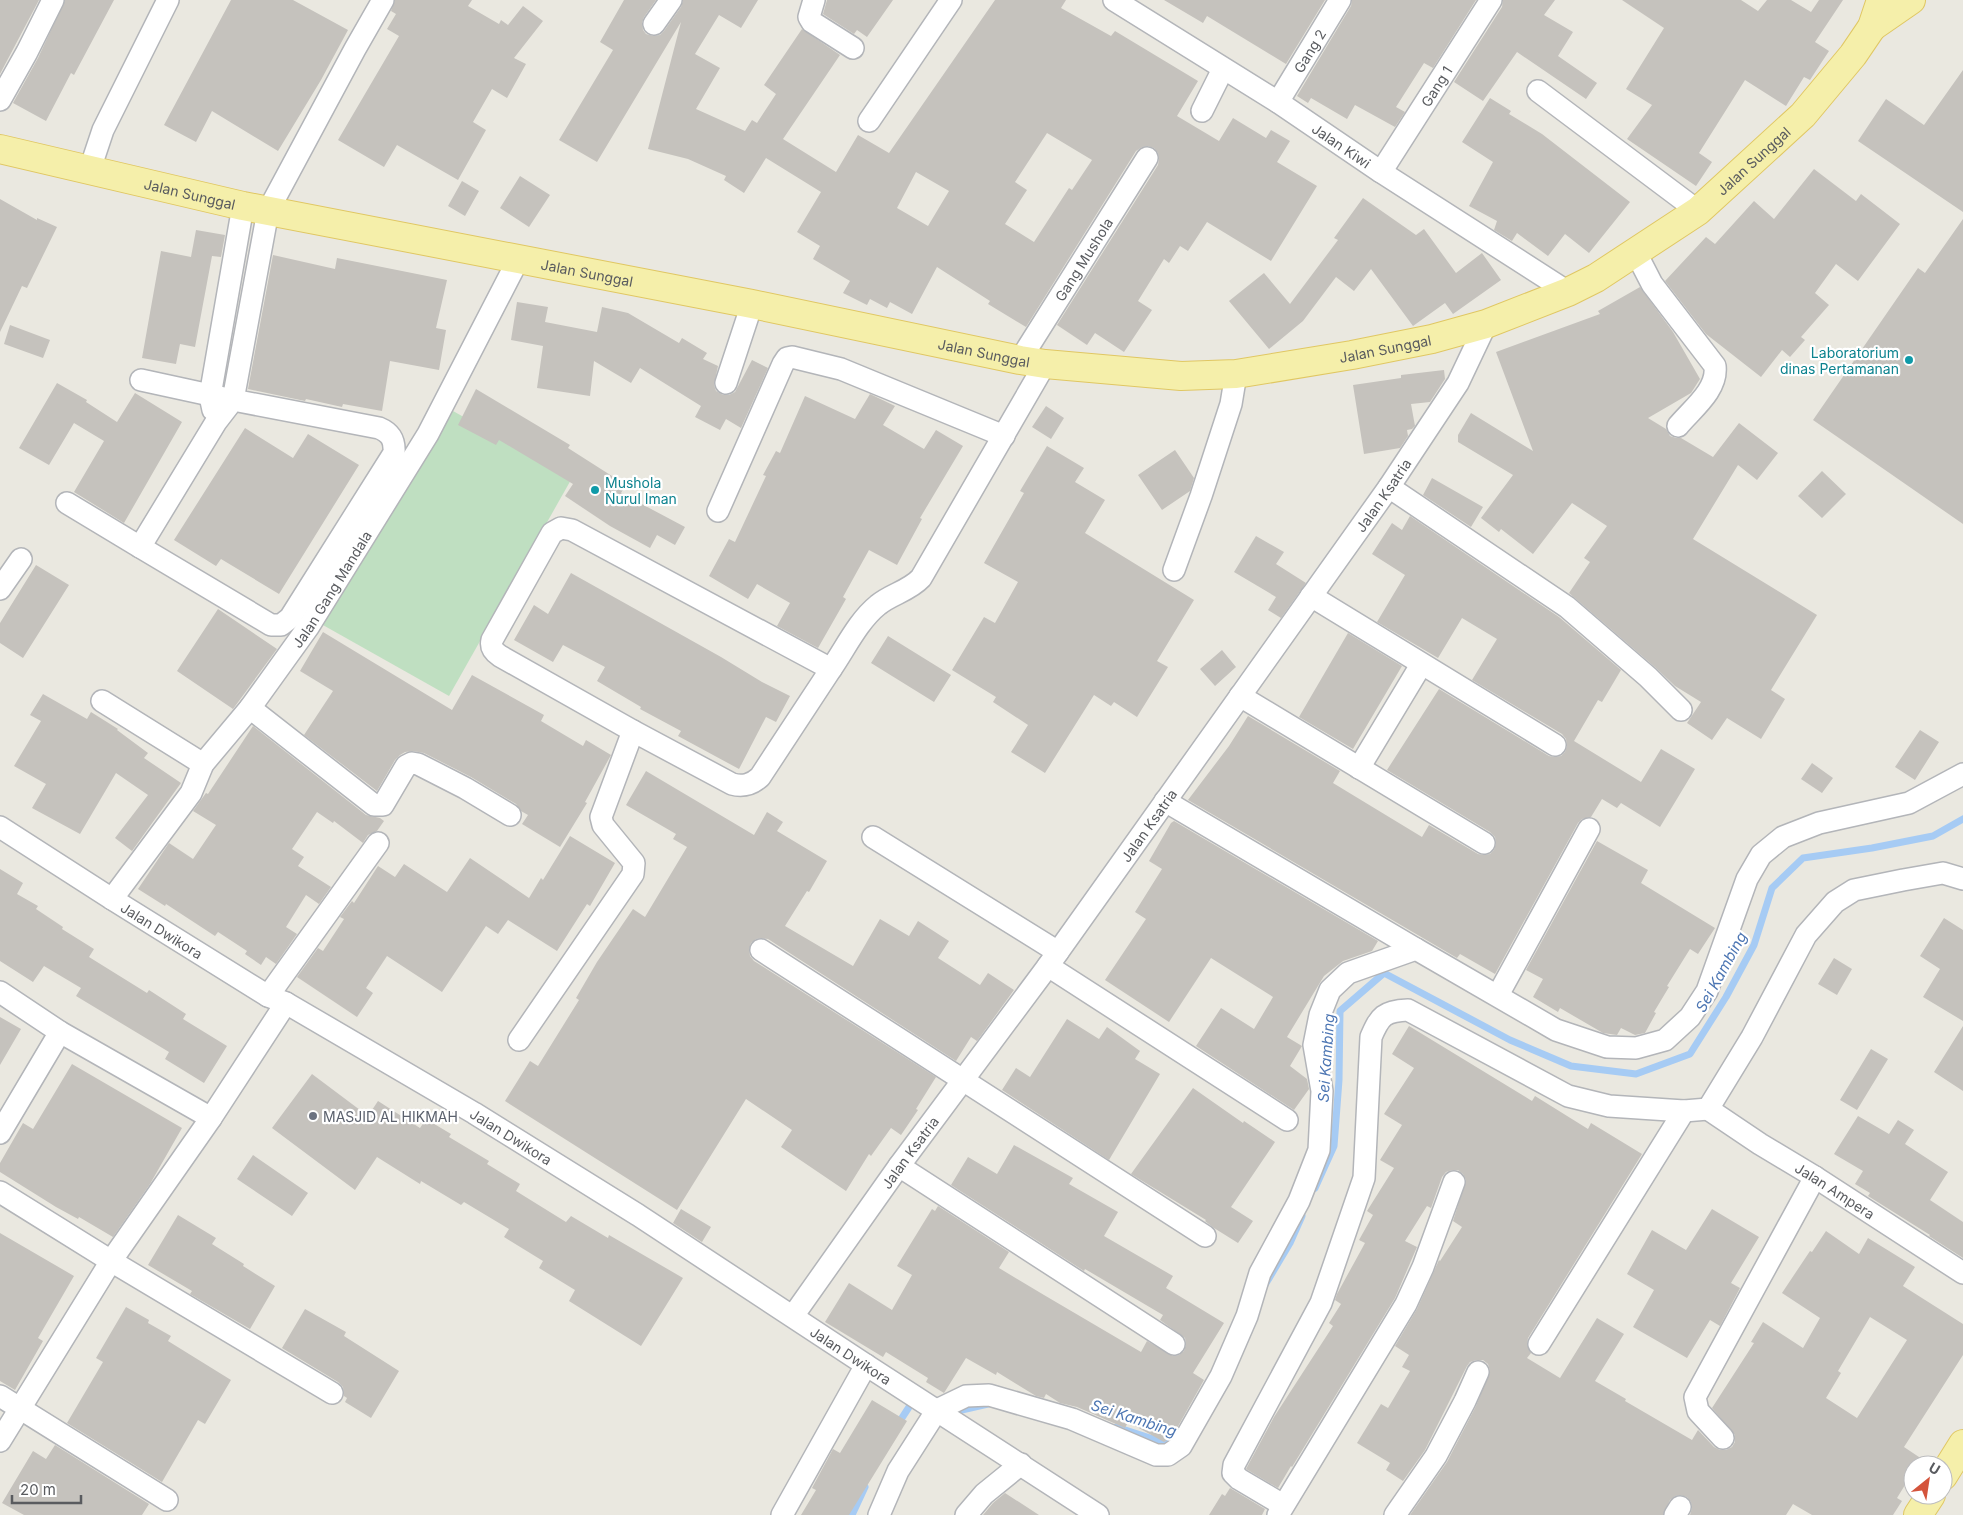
<svg xmlns="http://www.w3.org/2000/svg" width="1963" height="1515" font-family="Inter,sans-serif">
<style>
.green{fill:#bfdfc1}
.lines{fill:none;stroke-linecap:round;stroke-linejoin:round}
.stream{stroke:#a6cbf4;stroke-width:7}
.building{fill:#c5c2bd;fill-rule:evenodd}
.street-casing{stroke:#b3b5b9;stroke-width:24}
.primary-casing{stroke:#e0c763;stroke-width:30}
.street{stroke:#fff;stroke-width:21}
.primary{stroke:#f5efaa;stroke-width:28}
.culture-dot{fill:#0f9aa8;stroke:#fff;stroke-width:2}
.worship-dot{fill:#6b7280;stroke:#fff;stroke-width:2}
.labels{text-anchor:middle;dominant-baseline:central;stroke-width:4.5;stroke-linejoin:round;paint-order:stroke}
.street-label{font-size:14px;fill:#595b5f;stroke:#fff}
.culture-label{font-size:14px;fill:#0d838f;stroke:#fff;text-anchor:end}
.worship-label{font-size:14px;fill:#5b616d;stroke:#fff;text-anchor:start}
.water-label{font-size:15px;font-style:italic;fill:#4d76b3;stroke:#fff}
</style>
<rect width="100%" height="100%" fill="#eae8e0"/>
<!-- green -->
<path class="green" d="M437,402L572,478L449,696L314,620Z"/>
<g class="lines">
<!-- stream -->
<path class="stream" d="M1315,1188L1334,1146L1339,1080L1340,1011L1384,973L1510,1040L1571,1066L1636,1074L1690,1054L1726,997L1754,945L1772,888L1803,858L1872,848L1933,836L1963,819
M1265,1285L1290,1243L1302,1216
M953,1412L988,1404
M898,1424L911,1404L915,1405
M1116,1427L1175,1446
M852,1515L865,1487"/>
</g>
<!-- building -->
<path class="building" d="M0,0H39L0,74Z
M65,0H114L74,75L71,73L46,121L13,103L38,58Z
M231,0H293L348,30L321,80L278,151L212,111L196,142L164,125Z
M395,0H472L468,6L499,24L501,20L508,25L523,6L543,21L514,58L526,64L507,98L492,89L473,122L486,130L458,180L397,145L384,167L338,140L399,36L387,29L396,14L391,11Z
M624,0H656L644,17L642,23L643,30L646,34L653,36L660,35L664,31L681,7L683,0H758L741,28L719,15L695,54L720,68L696,109L745,131L752,120L757,123L776,94L764,85L802,29L840,55L783,139L836,172L858,135L889,153L995,0H1066L1061,8L1111,36L1115,31L1198,81L1177,116L1219,141L1233,118L1266,138L1271,130L1290,141L1277,162L1317,186L1271,261L1207,222L1188,251L1180,246L1169,263L1164,259L1138,301L1152,310L1124,352L1095,333L1087,345L1057,325L1158,165L1159,159L1158,153L1154,148L1148,146L1142,147L1136,151L1026,327L988,304L990,301L937,267L912,314L890,302L887,308L870,299L867,305L843,293L850,281L813,259L820,246L797,232L821,192L766,158L744,193L724,180L726,176L688,159L648,149L681,22L597,162L559,140L613,50L600,42ZM1047,133L1092,160L1072,190L1069,188L1034,242L1005,224L1027,190L1015,182ZM916,172L949,191L928,226L897,208Z
M827,0H893L867,37L857,30L854,34L823,14Z
M1164,0H1325L1286,64L1207,16L1203,23Z
M1352,0H1476L1433,68L1424,63L1396,107L1405,112L1395,127L1355,105L1347,119L1311,98L1308,103L1297,96L1351,6Z
M1503,0H1555L1544,15L1573,32L1558,56L1597,83L1586,99L1517,52L1483,101L1454,82L1502,7Z
M1622,0H1741L1758,11L1767,0H1791L1811,12L1819,0H1843L1815,42L1829,51L1810,80L1804,77L1786,106L1745,80L1699,153L1712,162L1696,186L1627,139L1652,105L1626,89L1664,28Z
M1963,70V212L1858,141L1886,99L1924,125Z
M1490,98L1511,111L1509,114L1542,134L1630,202L1589,253L1565,234L1548,256L1517,233L1512,241L1494,230L1497,221L1469,206L1493,162L1462,142Z
M1814,169L1856,201L1861,194L1900,224L1858,281L1836,264L1815,293L1829,305L1801,337L1805,340L1790,357L1782,350L1761,377L1706,334L1665,281L1706,237L1715,244L1754,201L1774,219Z
M520,176L550,195L529,227L500,208Z
M462,181L479,191L465,216L448,206Z
M1363,198L1416,235L1424,229L1456,273L1482,253L1501,280L1453,314L1445,303L1413,326L1371,269L1354,291L1336,277L1303,321L1269,349L1229,301L1264,273L1290,304L1338,240L1334,238Z
M0,199L37,220V218L57,227L27,288L22,286L0,332Z
M1963,219V524L1813,420L1918,268L1925,273Z
M196,230L225,235L221,257L212,256L195,347L180,344L176,364L142,358L161,251L191,257Z
M273,255L335,269L337,258L447,280L436,328L446,330L439,370L390,361L382,411L343,404L342,407L306,399L305,401L248,389Z
M1640,287L1673,332L1700,379L1691,393L1648,418L1666,429L1670,436L1676,438H1681L1713,457L1739,423L1778,453L1757,480L1738,465L1693,539L1817,615L1771,690L1785,699L1761,739L1727,718L1712,740L1687,723L1701,702L1675,686L1656,668L1569,593L1590,562L1584,558L1607,526L1572,503L1533,554L1501,529L1499,532L1481,518L1513,475L1458,442V435L1471,413L1533,451L1496,352L1600,314L1598,311Z
M517,302L548,307L545,322L597,332L602,307L628,313L679,343L682,338L707,353L703,359L718,366L714,385L716,391L723,395H729L735,392L752,360L768,368L741,428L726,419L720,430L695,417L701,406L640,368L631,383L594,361L590,396L537,388L543,346L511,340Z
M10,325L50,340L43,358L4,344Z
M1444,370L1445,379L1430,402L1411,404L1415,426L1412,429L1407,430L1408,436L1400,448L1364,454L1353,385L1401,378V375Z
M57,383L87,400L86,402L117,422L135,393L182,422L124,523L74,492L104,441L74,423L49,465L19,448Z
M476,389L570,445L568,448L626,485L621,493L685,527L675,545L657,535L650,548L610,526L565,496L573,484L499,440L496,445L458,425Z
M870,394L895,406L883,425L924,449L936,430L963,446L920,518L922,519L897,565L869,550L843,597L846,599L818,648L777,626L790,603L757,584L748,599L709,576L729,539L735,542L766,476L763,475L776,451L780,453L805,396L855,419Z
M1046,406L1064,418L1051,439L1032,427Z
M245,428L293,458L308,434L359,465L279,594L221,559L216,566L174,540Z
M1047,446L1084,468L1075,482L1105,500L1085,533L1194,600L1157,661L1168,667L1137,717L1114,702L1111,706L1094,695L1045,773L1011,752L1028,725L993,702L996,697L952,670L984,617L995,623L1018,582L984,563L1024,493L1020,491Z
M1175,450L1194,478L1190,491L1162,510L1138,475Z
M1822,471L1846,494L1822,518L1798,496Z
M1432,478L1483,507L1471,527L1423,495Z
M1410,516L1559,617L1621,670L1602,702L1598,700L1574,741L1641,782L1661,749L1695,769L1660,827L1621,803L1617,808L1602,799L1591,817L1582,819L1578,823L1495,974L1460,954L1457,958L1188,800L1229,746L1248,716L1340,771L1333,783L1422,837L1429,825L1478,854L1484,855L1490,854L1494,850L1496,843L1495,837L1490,832L1387,770L1439,689L1549,756L1555,757L1561,756L1565,752L1567,746L1566,739L1562,734L1472,680L1497,639L1462,618L1438,658L1377,622L1405,575L1372,554L1392,523L1402,530Z
M1256,536L1284,552L1276,564L1306,583L1281,618L1268,610L1276,597L1234,572Z
M36,565L69,585L23,658L0,643V623Z
M571,573L721,657L762,682L790,696L776,722L766,717L739,769L678,736L681,731L640,709L641,707L597,681L605,667L563,645L553,662L514,640L534,605L548,614Z
M218,609L277,649L233,709L177,671Z
M323,632L452,710L472,675L544,715L541,721L583,746L586,740L611,755L585,802L587,803L560,847L522,824L528,815L521,811L516,804L471,777L424,753L413,751L405,752L400,755L395,760L377,791L304,735L333,691L300,671Z
M1348,633L1402,666L1353,749L1299,717Z
M888,636L951,675L934,702L871,663Z
M1222,650L1236,667L1215,686L1200,669Z
M43,694L87,719L91,712L118,729L117,730L148,753L144,758L181,783L132,851L115,838L148,795L116,773L80,834L32,808L46,784L14,766L41,721L30,715Z
M253,726L366,815L380,818L384,821L377,831L368,835L363,843L334,821L333,823L317,812L292,849L304,857L298,866L331,887L319,904L306,895L286,927L297,934L276,964L266,957L261,965L245,954L247,951L218,932L215,936L166,904L165,906L138,889L169,843L193,859L216,825L193,811L206,793L208,794Z
M1920,730L1939,742L1915,780L1895,767Z
M1812,763L1833,778L1822,793L1801,779Z
M646,771L754,835L767,812L783,822L777,831L827,861L809,892L807,891L785,926L853,966L880,919L909,936L918,921L949,941L938,958L980,985L988,973L1014,990L977,1041L971,1037L956,1061L768,939L761,938L756,939L751,943L749,950L750,956L754,961L936,1077L916,1109L918,1110L901,1135L891,1128L871,1156L869,1154L846,1191L781,1147L792,1130L746,1099L677,1210L505,1101L530,1061L538,1066L579,1000L576,998L597,962L633,909L645,917L687,847L673,839L676,834L626,805Z
M1174,821L1378,941L1372,951L1343,961L1324,976L1287,1037L1302,1046L1290,1066L1307,1079L1309,1089L1294,1110L1196,1046L1221,1008L1254,1029L1273,997L1211,958L1169,1022L1105,980L1146,919L1135,912L1162,869L1149,861L1171,823Z
M570,836L615,863L590,906L587,904L557,951L508,920L498,934L486,926L442,992L387,956L366,988L373,993L357,1017L297,977L318,948L323,951L344,919L340,917L352,901L354,903L378,866L395,877L404,864L447,892L470,858L529,898L541,878L543,880Z
M1597,841L1648,870L1641,883L1715,928L1698,954L1690,949L1667,986L1669,987L1654,1012L1656,1013L1645,1033L1635,1035L1621,1028L1617,1035L1603,1033L1560,1008L1558,1012L1533,997L1543,979L1526,970Z
M0,869L23,883L17,894L38,906L36,909L63,927L62,929L94,949L89,957L147,993L149,990L186,1014L183,1019L227,1046L204,1083L165,1059L169,1052L76,996L81,988L44,966L33,982L0,961Z
M1944,918L1963,930V1021L1923,997L1940,969L1920,956Z
M1834,958L1852,969L1837,995L1818,984Z
M0,1017L21,1029L0,1065Z
M1067,1019L1099,1039L1107,1027L1140,1051L1135,1059L1160,1074L1109,1160L1002,1090L1016,1068L1030,1077Z
M1409,1026L1532,1101L1535,1096L1588,1129L1591,1123L1642,1154L1528,1338L1527,1344L1531,1353L1527,1358L1560,1378L1597,1318L1624,1334L1595,1381L1626,1399L1625,1401L1692,1440L1698,1430L1714,1447L1720,1450H1726L1732,1447L1735,1442V1435L1712,1408L1754,1343L1751,1342L1763,1322L1803,1348L1820,1318L1782,1293L1810,1251L1812,1252L1826,1231L1859,1254L1868,1238L1915,1267L1903,1286L1963,1324V1355L1904,1447L1922,1459L1918,1465H1913V1472L1897,1498L1902,1501L1893,1515H1812L1793,1504L1786,1515H1690L1692,1508L1691,1502L1687,1497L1680,1495L1675,1496L1670,1500L1663,1515H1410L1447,1462L1476,1406L1490,1371L1488,1364L1483,1360H1476L1470,1362L1467,1366L1425,1450L1403,1481L1386,1470L1390,1463L1357,1443L1381,1404L1388,1408L1410,1371L1402,1367L1409,1355L1395,1346L1417,1309L1439,1260L1440,1261L1462,1227L1453,1221L1466,1180L1463,1174L1458,1170H1452L1446,1172L1442,1177L1431,1208L1427,1206L1405,1241L1417,1247L1395,1298L1292,1467L1291,1466L1278,1488L1246,1469L1274,1417L1333,1326L1329,1323L1341,1304L1335,1300L1337,1294L1365,1243L1359,1240L1373,1215L1367,1211L1394,1168L1380,1160L1402,1125L1384,1114L1414,1068L1392,1054ZM1870,1317L1907,1340L1857,1418L1826,1398L1841,1373L1838,1371Z
M1963,1026V1091L1934,1072Z
M1871,1049L1888,1059L1857,1110L1840,1100Z
M72,1064L182,1128L150,1184L113,1237L79,1217L78,1219L56,1207L0,1172V1163L23,1123L33,1129Z
M312,1074L368,1116L378,1101L420,1128L426,1119L451,1134L449,1137L489,1161L487,1164L520,1184L516,1191L566,1222L571,1216L608,1238L609,1235L683,1278L641,1346L569,1301L575,1290L539,1268L543,1261L504,1237L509,1229L464,1202L461,1205L421,1181L420,1184L377,1157L355,1190L272,1128Z
M1193,1088L1243,1123L1244,1121L1275,1142L1231,1207L1253,1221L1238,1243L1214,1228L1205,1221L1206,1220L1131,1174Z
M1858,1116L1889,1134L1898,1120L1914,1130L1905,1144L1948,1172L1930,1200L1963,1222V1258L1929,1236L1930,1235L1868,1196L1870,1193L1855,1184L1863,1171L1834,1154Z
M1014,1145L1073,1178L1069,1184L1118,1212L1104,1236L1173,1276L1166,1288L1224,1323L1193,1373L1204,1380L1172,1437L1164,1442L1128,1422L1125,1428L1077,1407L1060,1403L1046,1394L1044,1398L1036,1396L997,1372L996,1375L966,1358L944,1393L926,1382L928,1378L886,1352L883,1357L825,1322L849,1283L892,1310L912,1275L897,1266L932,1209L935,1211L938,1206L1009,1252L999,1268L1044,1295L1141,1352L1147,1341L1173,1356L1179,1355L1184,1351L1186,1344L1185,1338L1160,1320L1163,1315L1085,1269L1084,1271L951,1185L968,1157L997,1174Z
M253,1155L308,1193L292,1216L237,1179Z
M681,1209L711,1227L702,1242L673,1223Z
M1712,1209L1759,1237L1731,1283L1740,1288L1720,1326L1710,1320L1687,1358L1633,1327L1654,1290L1627,1274L1652,1230L1686,1250Z
M178,1215L216,1238L212,1244L244,1264L243,1266L275,1286L250,1329L190,1294L192,1291L148,1265Z
M0,1233L74,1276L38,1338L43,1341L15,1390L0,1381Z
M126,1307L149,1320L148,1323L171,1336L168,1341L231,1380L205,1424L198,1420L162,1482L67,1423L103,1362L96,1358Z
M305,1309L346,1332L344,1336L399,1371L371,1418L345,1402L347,1398L344,1396L343,1387L338,1382L282,1348Z
M872,1400L907,1421L849,1515H801L816,1490L812,1488L833,1449L840,1453Z
M55,1445L149,1504L142,1515H24L2,1503L33,1451L46,1459Z
M1230,1488L1265,1509L1262,1515H1209L1222,1494L1225,1496Z
M1005,1493L1039,1515H983L993,1503Z"/>
<g class="lines">
<defs>
<g id="street">
<path d="M814,0L809,17L812,22L853,48"/>
<path id="s1" d="M1114,0L1278,102L1381,172L1568,292"/>
<path d="M654,24L671,0"/>
<path d="M1538,91L1698,211"/>
<path d="M0,100L27,52L53,0"/>
<path id="s2" d="M1278,102L1340,0"/>
<path d="M1202,111L1223,69"/>
<path d="M869,121L951,0"/>
<path d="M90,169L103,130L168,0"/>
<path id="s3" d="M1381,172L1491,0"/>
<path d="M1635,251L1652,284L1715,366C1718,390 1692,409 1678,426"/>
<path id="s4" d="M1020,360L1147,158"/>
<path d="M141,380L233,400L379,428C391,433 395,440 394,453L290,618L281,625H271L140,547L216,422L233,400L268,211L355,49L383,0"/>
<path d="M726,383L752,304"/>
<path d="M213,410L210,396L243,206"/>
<path d="M1389,487L1567,607L1648,677L1681,710"/>
<path d="M67,503L140,547"/>
<path d="M718,511L783,364L787,358L792,357L841,369L1004,436"/>
<path d="M561,528L572,530L831,669L760,777C751,785 743,787 732,784L633,731L500,656C494,652 490,648 492,640L552,533Z"/>
<path d="M1174,570L1201,496L1231,404L1236,374"/>
<path d="M0,589L21,559"/>
<path d="M1311,596L1555,745"/>
<path d="M831,669C845,649 858,621 878,605C891,594 909,591 921,578L1045,364"/>
<path d="M1240,696L1484,843"/>
<path d="M102,701L203,764"/>
<path d="M250,708L374,805H383L406,766L412,763L418,764L465,788L510,815"/>
<path d="M1359,768L1421,665"/>
<path d="M1165,801L1416,949"/>
<path id="s5" d="M0,827L112,899L268,996L286,1003L474,1113L638,1215L866,1365L1098,1515"/>
<path d="M873,837L1058,952"/>
<path id="s6" d="M112,899L191,793L203,764L250,708L309,626L428,434L519,258"/>
<path d="M761,950L1205,1236"/>
<path d="M1048,966L1287,1120"/>
<path d="M0,992L60,1032L211,1118"/>
<path d="M1498,995L1589,829"/>
<path d="M268,996L378,843"/>
<path d="M519,1040L633,874L634,863L603,825L601,817L633,731"/>
<path d="M1708,1109L1752,1037L1806,935L1835,902L1854,890L1903,880L1943,873L1963,879"/>
<path id="s7" d="M1708,1109L1760,1144L1815,1177L1963,1273"/>
<path d="M0,1133L60,1032"/>
<path d="M899,1166L1174,1344"/>
<path d="M0,1192L111,1261L332,1393"/>
<path id="s8" d="M793,1316L899,1166L1048,966L1389,487L1458,383L1486,324"/>
<path d="M1539,1344L1684,1111"/>
<path d="M0,1396L167,1500"/>
<path d="M1723,1438L1698,1411L1695,1397L1815,1177"/>
<path d="M0,1441L111,1261L211,1118L286,1003"/>
<path d="M1283,1505L1239,1479L1233,1473L1234,1465L1321,1303L1364,1178L1371,1037C1380,1016 1384,1011 1408,1010L1568,1096L1609,1106L1684,1111L1708,1109"/>
<path d="M782,1515L866,1365"/>
<path d="M879,1515L898,1471L937,1410L966,1396L989,1395L1072,1419L1156,1455H1168L1181,1446L1221,1376L1247,1316L1260,1273L1299,1201L1319,1150L1322,1091L1314,1045L1320,1015L1330,990L1348,973L1416,949L1556,1030L1607,1047L1636,1048L1665,1040L1690,1017L1707,991L1747,879L1761,855L1783,837L1819,823L1909,803L1963,774"/>
<path d="M966,1515L984,1494L1021,1464"/>
<path d="M1278,1515L1406,1304L1423,1267L1454,1182"/>
<path d="M1395,1515L1436,1456L1465,1401L1478,1372"/>
<path d="M1675,1515L1680,1507"/>
</g>
<g id="primary">
<path d="M1872,27L1911,0"/>
<path id="s9" d="M0,149L243,206L752,304L1020,360L1045,364L1181,376L1236,374L1352,355L1432,339L1486,324L1568,292L1596,278L1698,211L1803,115L1853,55L1872,27L1881,0"/>
<path d="M1943,1476L1963,1444"/>
<path d="M1918,1515L1931,1495"/>
</g>
</defs>
<!-- street casing -->
<use href="#street" class="street-casing"/>
<!-- primary casing -->
<use href="#primary" class="primary-casing"/>
<!-- street -->
<use href="#street" class="street"/>
<!-- primary -->
<use href="#primary" class="primary"/>
</g>
<!-- markers -->
<g class="culture-dot">
<circle cx="1909" cy="360" r="5"/>
<circle cx="595" cy="490" r="5"/>
</g>
<circle class="worship-dot" cx="313" cy="1116" r="5"/>
<g class="labels">
<!-- street labels -->
<g class="street-label">
<text stroke="none"><textPath href="#s2" startOffset="60">Gang 2</textPath></text>
<text stroke="none"><textPath href="#s3" startOffset="102">Gang 1</textPath></text>
<text stroke="none"><textPath href="#s1" startOffset="270">Jalan Kiwi</textPath></text>
<text stroke="none"><textPath href="#s9" startOffset="1830">Jalan Sunggal</textPath></text>
<text stroke="none"><textPath href="#s9" startOffset="195">Jalan Sunggal</textPath></text>
<text stroke="none"><textPath href="#s4" startOffset="119">Gang Mushola</textPath></text>
<text stroke="none"><textPath href="#s9" startOffset="600">Jalan Sunggal</textPath></text>
<text stroke="none"><textPath href="#s9" startOffset="1410">Jalan Sunggal</textPath></text>
<text stroke="none"><textPath href="#s9" startOffset="1005">Jalan Sunggal</textPath></text>
<text stroke="none"><textPath href="#s8" startOffset="1011">Jalan Ksatria</textPath></text>
<text stroke="none"><textPath href="#s6" startOffset="381">Jalan Gang Mandala</textPath></text>
<text stroke="none"><textPath href="#s8" startOffset="606">Jalan Ksatria</textPath></text>
<text stroke="none"><textPath href="#s5" startOffset="192">Jalan Dwikora</textPath></text>
<text stroke="none"><textPath href="#s5" startOffset="598">Jalan Dwikora</textPath></text>
<text stroke="none"><textPath href="#s8" startOffset="201">Jalan Ksatria</textPath></text>
<text stroke="none"><textPath href="#s7" startOffset="151">Jalan Ampera</textPath></text>
<text stroke="none"><textPath href="#s5" startOffset="1002">Jalan Dwikora</textPath></text>
</g>
<!-- culture labels -->
<g class="culture-label">
<text x="1899" y="352">Laboratorium<tspan x="1899" dy="16">dinas Pertamanan</tspan></text>
<text x="605" y="482" text-anchor="start">Mushola<tspan x="605" dy="16">Nurul Iman</tspan></text>
</g>
<!-- worship labels -->
<g class="worship-label">
<text x="323" y="1116">MASJID AL HIKMAH</text>
</g>
<!-- water labels -->
<g class="water-label">
<text transform="translate(1721 972) rotate(-61)">Sei Kambing</text>
<text transform="translate(1326 1058) rotate(-86)">Sei Kambing</text>
<text transform="translate(1134 1418) rotate(18)">Sei Kambing</text>
</g>
</g>
<!-- north arrow -->
<g transform="translate(1928 1480) rotate(30)"><circle r="24" fill="#ffffff" stroke="#bdbdbf"/>
<path d="M0-4L9 19L0 12L-9 19Z" fill="#d4543c"/>
<text y="-8" font-size="14" font-weight="bold" text-anchor="middle" fill="#595b5f">U</text>
</g>
<!-- scale -->
<path d="M12 1495v8h69v-8" fill="none" stroke="#595b5f" stroke-width="2.5"/>
<text x="20" y="1495" font-size="15" fill="#595b5f" stroke="#ffffff" stroke-width="4" paint-order="stroke">20 m</text>
</svg>
